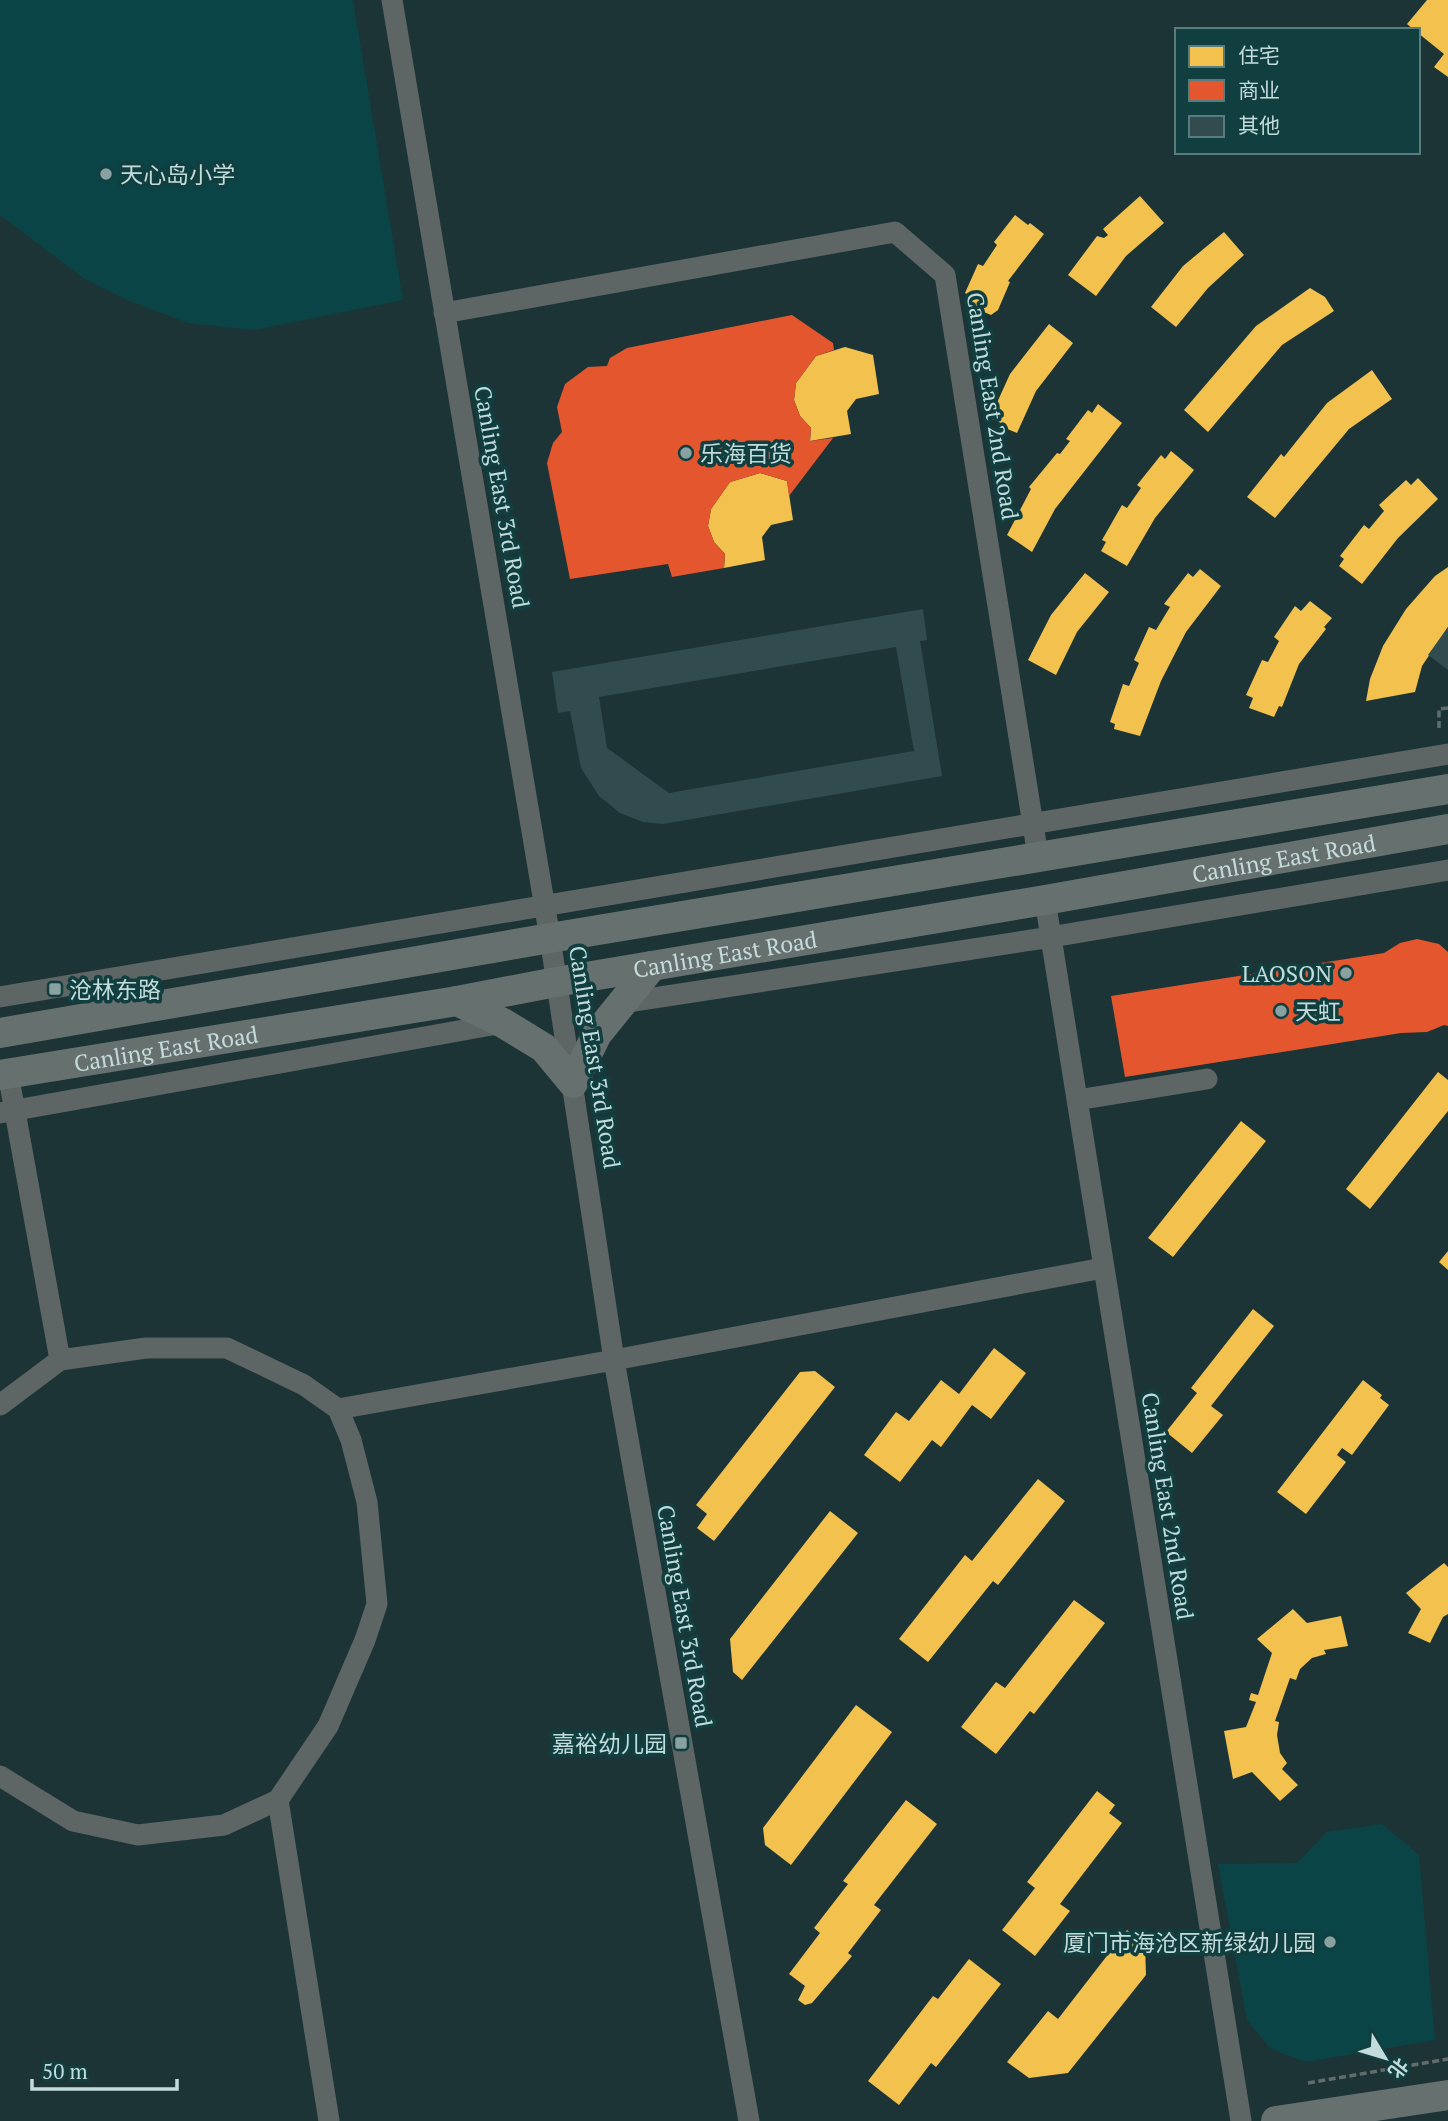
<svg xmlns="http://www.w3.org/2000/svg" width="1448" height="2121" font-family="'PT Serif','Noto Sans SC',serif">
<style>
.built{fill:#0b4446}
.homes{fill:#f2c14e}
.shops{fill:#e4572e}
.building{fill:#324b4f;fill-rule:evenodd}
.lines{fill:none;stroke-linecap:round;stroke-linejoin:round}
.path{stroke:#626c6c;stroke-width:3.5;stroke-dasharray:7 3.5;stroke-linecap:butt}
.street{stroke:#5d6565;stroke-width:21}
.secondary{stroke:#66706e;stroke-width:30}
.poi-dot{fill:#89a1a1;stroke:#113f40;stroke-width:2.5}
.labels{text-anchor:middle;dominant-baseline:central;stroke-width:7;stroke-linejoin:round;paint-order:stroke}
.poi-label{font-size:23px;fill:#c4dbdb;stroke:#113f40;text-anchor:start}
.street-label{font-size:23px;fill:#c4dbdb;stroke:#113f40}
</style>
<rect width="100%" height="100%" fill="#1c3436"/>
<!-- built -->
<path class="built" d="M0,0H353L403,300L254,330L188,323L127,300L83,278L0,215Z
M1382,1824L1419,1855L1435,2040L1306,2062L1271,2049L1247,2020L1218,1864L1297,1863L1327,1832Z"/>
<!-- homes -->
<path class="homes" d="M1427,0H1448V77L1434,67L1444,54L1418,33V30H1414L1407,24Z
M1140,196L1164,223L1126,256L1096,296L1068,275L1097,236L1104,238L1108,235L1103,229Z
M1015,215L1028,225L1030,223L1044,234L1008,281L1010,282L998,310L991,315L965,304L969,295L965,293L978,264L983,266L997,245L994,242Z
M1224,232L1244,255L1208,288L1176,327L1151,307L1183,266Z
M1310,288L1325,297L1334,311L1282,345L1208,432L1184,410L1256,326Z
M1049,324L1073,343L1036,391L1017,433L1000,426L1001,423L990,418L1010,374Z
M845,347L873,355L879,394L856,399L847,411L851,434L810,441L811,428L800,416L794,400L796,383L816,356Z
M1372,370L1392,399L1349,429L1275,518L1247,497L1281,454L1284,457L1327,403Z
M1098,404L1122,423L1055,509L1032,552L1007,535L1031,489L1029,487L1057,453L1060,454L1070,441L1066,439L1088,410L1092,413Z
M1171,451L1194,470L1155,518L1127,566L1101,551L1106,542L1102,540L1122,505L1127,508L1141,488L1137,485L1161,455L1165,459Z
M760,473L787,481L793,520L771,525L762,537L765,560L724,568L725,554L714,542L708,526L711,509L730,482Z
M1418,478L1438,499L1398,538L1362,584L1339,566L1344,559L1340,556L1364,525L1369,529L1384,511L1379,505L1406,480L1411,485Z
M1448,567V627L1422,666L1415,692L1366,701L1370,679L1383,646L1406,609L1435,576Z
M1200,569L1221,586L1186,632L1161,681L1140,736L1114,729L1115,724L1110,722L1123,684L1129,686L1139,663L1134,660L1149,627L1156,630L1170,607L1164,604L1188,573L1193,577Z
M1085,573L1109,592L1077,632L1056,675L1028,660L1051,615Z
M1310,601L1332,618L1324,627L1326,629L1299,664L1282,707L1279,706L1274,717L1249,708L1253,698L1246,695L1262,660L1268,662L1279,641L1274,637L1295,606L1301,611Z
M1438,1072L1448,1080V1111L1370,1209L1346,1189Z
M1241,1121L1266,1141L1173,1257L1148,1238Z
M1448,1251V1270L1439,1262Z
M1253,1309L1274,1326L1211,1406L1223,1415L1192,1453L1166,1432L1197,1393L1191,1388Z
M994,1348L1026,1373L991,1419L972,1405L941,1447L932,1440L900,1482L864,1455L896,1412L909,1421L941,1380L959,1394Z
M815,1371L835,1387L714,1541L697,1528L707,1514L696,1505L800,1372Z
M1363,1380L1382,1395L1380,1398L1389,1405L1352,1455L1342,1448L1337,1455L1346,1462L1306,1514L1277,1492Z
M1038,1479L1065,1501L998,1585L993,1581L928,1662L899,1639L965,1555L972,1561Z
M830,1511L858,1533L742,1680L733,1672L730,1639Z
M1444,1563L1448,1567V1614L1443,1617L1430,1643L1408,1633L1421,1609L1406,1593Z
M1074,1600L1105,1623L1034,1714L1030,1711L996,1754L961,1727L996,1682L1005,1688Z
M1293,1609L1307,1623L1341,1616L1348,1646L1324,1650L1326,1654L1312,1658L1300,1669L1296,1680L1290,1678L1275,1721L1279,1722L1277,1735L1280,1753L1287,1763L1282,1769L1298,1785L1280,1801L1252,1772L1233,1779L1224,1731L1246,1727L1256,1702L1249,1700L1251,1693L1258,1695L1272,1653L1257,1639Z
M856,1705L892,1732L791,1865L765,1845L763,1828Z
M1097,1791L1115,1805L1109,1813L1122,1823L1060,1904L1070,1911L1035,1956L1002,1930L1035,1888L1027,1882Z
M906,1800L937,1824L874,1905L881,1910L848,1953L852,1956L812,2003L805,2005L798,2000L805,1986L789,1974L820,1933L814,1928L848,1884L843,1881Z
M1127,1930L1145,1944L1146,1975L1068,2073L1029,2078L1007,2062L1048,2011L1058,2019Z
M969,1959L1001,1984L936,2067L931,2063L899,2105L868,2081L933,1996L938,1999Z"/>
<!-- shops -->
<path class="shops" d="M792,315L833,343L834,350L816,356L796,383L794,400L800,416L811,428L810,441L833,438L789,496L787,481L760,473L730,482L711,509L708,526L714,542L725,554L724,568L672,577L668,564L570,579L547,463L553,443L562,432L557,407L565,384L588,367L607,366L610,358L627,348Z
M1417,939L1439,944L1448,952V1026L1444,1025L1427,1032L1401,1033L1125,1077L1111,996L1384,953L1400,943Z"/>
<!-- building -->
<path class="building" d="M923,609L927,640L920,641L942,776L663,824L643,822L620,813L599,796L581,768L570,711L558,713L552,672ZM896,647L914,751L669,793L607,748L599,697Z
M1448,627V670L1428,655Z"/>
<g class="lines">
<!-- path -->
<path class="path" d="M1439,728V709L1448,708
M1308,2083L1448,2059"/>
<!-- street -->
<path class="street" d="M392,0L550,938L614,1360L749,2121
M444,313L895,232L945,275L1038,856
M1045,900L1241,2121
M0,997L1448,754
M621,1003L1051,937L1448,870
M8,1073L60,1360
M1077,1100L1207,1079
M0,1113L503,1023
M0,1405L60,1360L146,1348H227L304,1385L338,1409L351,1440L367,1502L377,1604L365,1640L328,1726L278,1800L224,1825L138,1835L73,1821L0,1776
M338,1409L614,1360L1103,1268
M278,1800L329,2121"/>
<!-- secondary -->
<g class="secondary">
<path d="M457,1001L503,1023L544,1048L573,1083L597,1034L652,966"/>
<path d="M0,1033L550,938L1448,789"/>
<path id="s1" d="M0,1075L457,1001L556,982L1045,900L1448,829"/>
<path d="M1276,2121L1448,2095"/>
</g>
</g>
<!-- markers -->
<g class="poi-dot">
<circle cx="106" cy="174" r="7"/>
<circle cx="686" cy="453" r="7"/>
<circle cx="1346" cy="973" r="7"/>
<rect x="48" y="982" width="14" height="14" rx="3.5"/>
<circle cx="1281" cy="1011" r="7"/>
<rect x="674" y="1736" width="14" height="14" rx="3.5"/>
<circle cx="1330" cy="1942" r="7"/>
</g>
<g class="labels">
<!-- poi labels -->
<g class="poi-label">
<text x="120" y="174">天心岛小学</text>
<text x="700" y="453">乐海百货</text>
<text x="1332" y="973" text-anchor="end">LAOSON</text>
<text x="69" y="989">沧林东路</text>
<text x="1295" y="1011">天虹</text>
<text x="667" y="1743" text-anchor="end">嘉裕幼儿园</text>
<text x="1316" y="1942" text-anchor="end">厦门市海沧区新绿幼儿园</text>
</g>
<!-- street labels -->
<g class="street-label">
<text transform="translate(993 406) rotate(81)">Canling East 2nd Road</text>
<text transform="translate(502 497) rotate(80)">Canling East 3rd Road</text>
<text stroke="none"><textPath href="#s1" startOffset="1302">Canling East Road</textPath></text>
<text stroke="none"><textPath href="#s1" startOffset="735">Canling East Road</textPath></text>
<text stroke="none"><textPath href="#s1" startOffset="168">Canling East Road</textPath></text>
<text transform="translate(595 1057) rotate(81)">Canling East 3rd Road</text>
<text transform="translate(1168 1506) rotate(81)">Canling East 2nd Road</text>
<text transform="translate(685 1616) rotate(80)">Canling East 3rd Road</text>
</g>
</g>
<!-- legend -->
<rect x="1175" y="28" width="245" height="126" fill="#113f40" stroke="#597d7e" stroke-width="2"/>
<rect x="1189" y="46" width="35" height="21" fill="#f2c14e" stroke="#597d7e" stroke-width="2"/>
<text x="1238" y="63" font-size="21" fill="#c4dbdb">住宅</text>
<rect x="1189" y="80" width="35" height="21" fill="#e4572e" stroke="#597d7e" stroke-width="2"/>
<text x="1238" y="98" font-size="21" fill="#c4dbdb">商业</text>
<rect x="1189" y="116" width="35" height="21" fill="#324b4f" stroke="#597d7e" stroke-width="2"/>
<text x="1238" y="133" font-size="21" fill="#c4dbdb">其他</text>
<!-- north arrow -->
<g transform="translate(1385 2058) rotate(128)" stroke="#113f40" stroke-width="5" paint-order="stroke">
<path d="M0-5L12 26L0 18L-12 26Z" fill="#c4dbdb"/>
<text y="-10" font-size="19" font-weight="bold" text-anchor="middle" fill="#c4dbdb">北</text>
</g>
<!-- scale -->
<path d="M32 2079v10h145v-10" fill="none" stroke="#c4dbdb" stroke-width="3.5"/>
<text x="42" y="2079" font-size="21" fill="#c4dbdb" stroke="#113f40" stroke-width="5" paint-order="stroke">50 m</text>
</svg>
